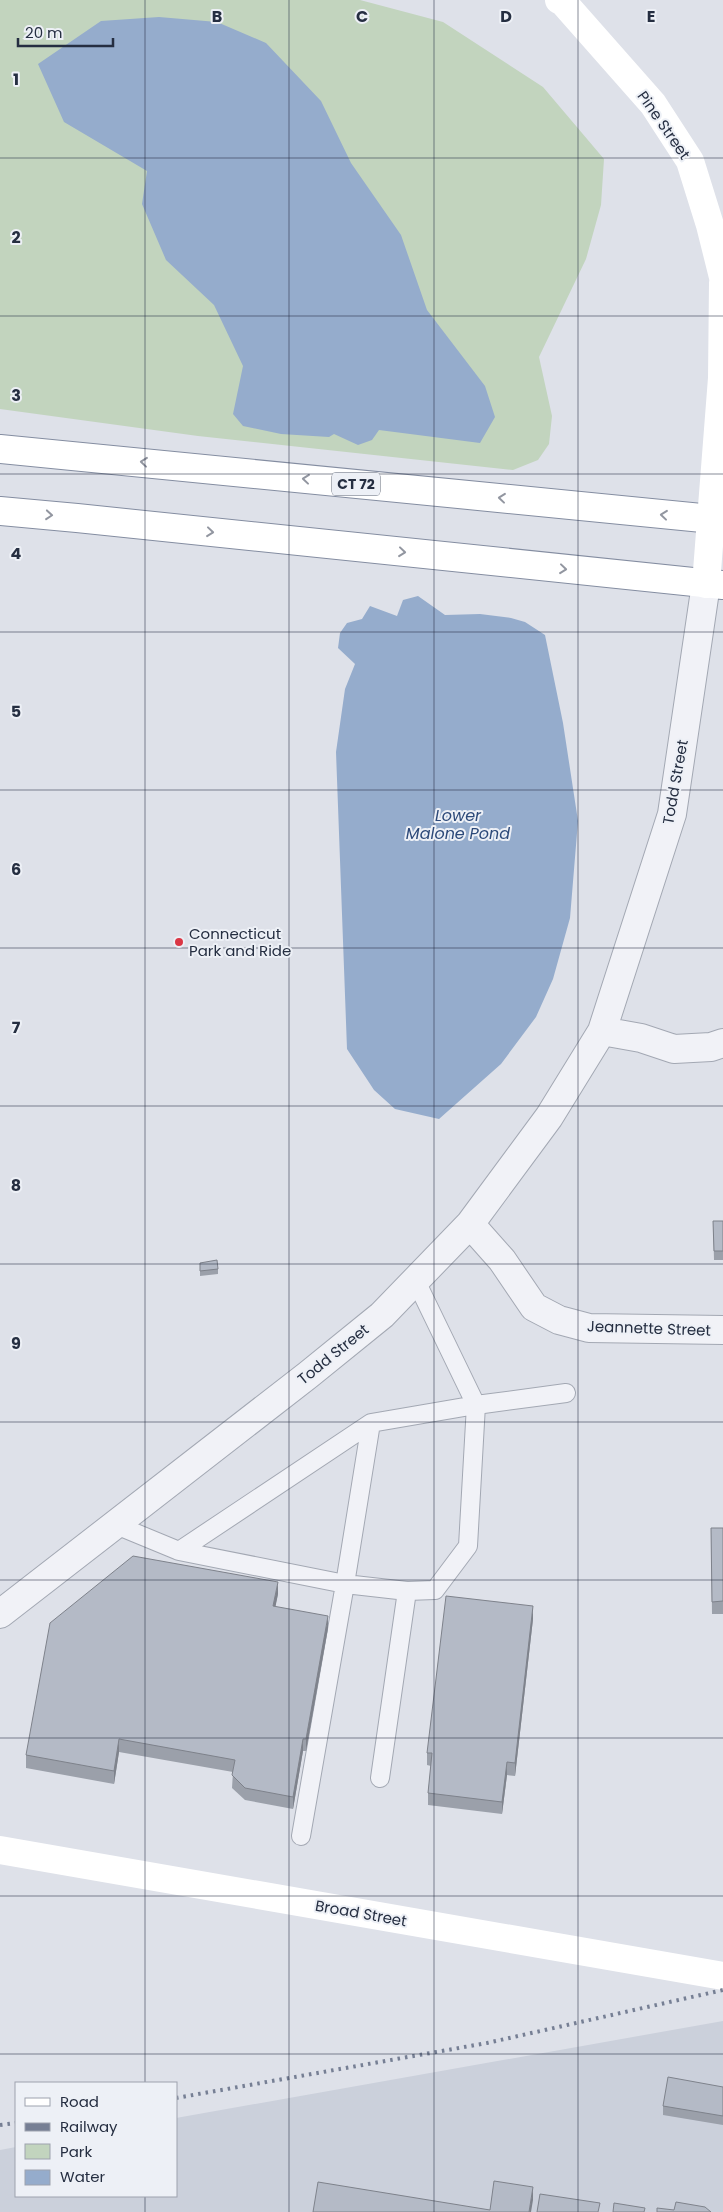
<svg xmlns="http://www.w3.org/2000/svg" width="723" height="2212" font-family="Poppins,sans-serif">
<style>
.built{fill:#cbd0db}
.green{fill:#c2d4be}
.water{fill:#95accc}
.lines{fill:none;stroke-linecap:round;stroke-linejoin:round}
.service-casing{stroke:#a3a8b3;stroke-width:20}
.minor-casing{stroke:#a3a8b3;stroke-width:30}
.trunk-casing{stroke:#848da1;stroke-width:30}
.service{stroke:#f1f2f7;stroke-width:18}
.minor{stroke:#f1f2f7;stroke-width:28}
.secondary{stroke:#fff;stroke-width:28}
.trunk{stroke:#fff;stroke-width:28}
.rail{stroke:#767f94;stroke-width:4;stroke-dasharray:2.5 5;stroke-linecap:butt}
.wall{fill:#9ba0aa}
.shaded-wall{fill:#7e828b}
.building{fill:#b4bac6;stroke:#7e828b}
.oneway{stroke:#9296a0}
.grid{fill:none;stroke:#252e41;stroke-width:1;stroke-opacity:0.55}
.poi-dot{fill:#da3644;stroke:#edf0f6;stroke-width:2}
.labels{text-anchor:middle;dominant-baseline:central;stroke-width:4;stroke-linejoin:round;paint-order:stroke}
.shield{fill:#edf0f6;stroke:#616877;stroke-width:1}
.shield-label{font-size:14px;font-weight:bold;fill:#252e41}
.street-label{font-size:15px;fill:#252e41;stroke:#edf0f6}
.poi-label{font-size:15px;fill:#252e41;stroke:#edf0f6;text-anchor:start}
.water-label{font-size:16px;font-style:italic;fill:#2c4979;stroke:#edf0f6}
.grid-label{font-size:16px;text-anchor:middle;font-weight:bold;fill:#252e41;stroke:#edf0f6;stroke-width:4;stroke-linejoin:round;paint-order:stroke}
</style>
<rect width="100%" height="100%" fill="#dee1e9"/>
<!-- built -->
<path class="built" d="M723,2021V2212H0V2150L16,2147V2196H176V2118Z"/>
<!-- green -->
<path class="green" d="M0,0H360L443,22L543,87L604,159L601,205L586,259L539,357L552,416L549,444L538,460L513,470L198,436L0,409Z"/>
<!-- water -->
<path class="water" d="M159,17L217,22L266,43L321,101L351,163L401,235L427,310L485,386L495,417L480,443L379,430L372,440L358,445L334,434L329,437L281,434L243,426L233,414L243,366L214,305L166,260L142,204L147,171L64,122L38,64L101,21Z
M418,596L445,615L480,614L511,618L525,622L545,635L563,723L578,821L570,918L553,979L536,1017L501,1064L439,1119L395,1109L374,1090L347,1049L336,752L345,689L355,664L338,648L340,633L347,623L362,619L370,606L397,616L403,600Z"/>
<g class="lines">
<defs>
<path id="service" d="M116,1525L179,1551L371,1423L476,1405L416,1281
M179,1551L345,1584L407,1591L380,1778
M407,1591L435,1590L468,1546L476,1405L566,1393
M301,1836L345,1584L371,1423"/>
<path id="minor" d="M602,1031L641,1038L674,1049L711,1047L723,1043
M470,1224L502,1260L534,1307L559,1320L589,1328L723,1330
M0,1614L308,1375L382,1315L470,1224L549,1117L602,1031L672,814L706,584"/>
<path id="trunk" d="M0,449L723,520
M0,511L77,518L723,585"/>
</defs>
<!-- service casing -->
<use href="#service" class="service-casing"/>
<!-- minor casing -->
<use href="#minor" class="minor-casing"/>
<!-- trunk casing -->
<use href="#trunk" class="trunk-casing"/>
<!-- service -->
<use href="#service" class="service"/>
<!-- minor -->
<use href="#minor" class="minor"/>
<!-- secondary -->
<path class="secondary" d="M559,0L563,2L653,104L690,161L710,225L723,277
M706,584L722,378L723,283
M0,1850L723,1976"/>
<!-- trunk -->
<use href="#trunk" class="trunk"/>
<!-- rail -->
<path class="rail" d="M176,2098L487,2043L723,1990
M0,2125L16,2123"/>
</g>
<!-- wall -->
<path class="wall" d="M713,1221H723V1260H714Z
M200,1263L218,1269V1274L200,1276Z
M711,1528H723V1614H712Z
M278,1594L275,1607L328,1628L306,1751H303L293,1809L245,1800L232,1788L233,1772L119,1752L114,1784L26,1768V1755Z
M533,1619L515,1776L507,1775L502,1814L428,1805V1793L431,1766L427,1765V1753Z
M723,2087V2125L663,2115V2106Z"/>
<!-- shaded-wall -->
<path class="shaded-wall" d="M278,1582V1594L273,1619V1606Z
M533,1606V1619L515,1776V1763Z
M328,1616V1628L306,1751V1739Z
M119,1739V1752L114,1784V1771Z
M303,1739V1751L293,1809V1797Z
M507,1762V1775L502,1814V1802Z
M533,2187V2200L531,2212H529Z"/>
<!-- building -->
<path class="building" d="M713,1221H723V1251H714Z
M217,1260L218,1269L200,1271V1263Z
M711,1528H723V1601L712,1602Z
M133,1556L278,1582L273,1606L328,1616L306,1739H303L293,1797L245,1788L232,1775L235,1760L119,1739L114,1771L26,1755L50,1623Z
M446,1596L533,1606L515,1763L507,1762L502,1802L428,1793L432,1753H427Z
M668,2077L723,2087V2116L663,2106Z
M494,2181L533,2187L529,2212H313L318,2182L490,2210Z
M540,2194L600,2203L598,2212H537Z
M676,2202L705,2207L711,2212H657V2208L674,2210Z
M614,2203L645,2208L644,2212H613Z"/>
<!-- one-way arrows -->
<defs><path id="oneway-chevron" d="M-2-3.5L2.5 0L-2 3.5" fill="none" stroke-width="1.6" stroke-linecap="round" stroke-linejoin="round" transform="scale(1.25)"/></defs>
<g class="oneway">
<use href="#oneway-chevron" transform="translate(144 462) rotate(-174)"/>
<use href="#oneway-chevron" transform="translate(306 479) rotate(-174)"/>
<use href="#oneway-chevron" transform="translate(502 498) rotate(-174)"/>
<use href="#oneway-chevron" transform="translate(49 515) rotate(5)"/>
<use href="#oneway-chevron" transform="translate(664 515) rotate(-174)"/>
<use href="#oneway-chevron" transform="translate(210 532) rotate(6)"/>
<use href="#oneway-chevron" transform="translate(402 552) rotate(6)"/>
<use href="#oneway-chevron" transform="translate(563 569) rotate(6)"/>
</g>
<!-- grid -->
<path class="grid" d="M145,0V2083M289,0V2212M434,0V2212M578,0V2212M0,158H723M0,316H723M0,474H723M0,632H723M0,790H723M0,948H723M0,1106H723M0,1264H723M0,1422H723M0,1580H723M0,1738H723M0,1896H723M0,2054H723M145,2196V2212"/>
<!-- markers -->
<circle class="poi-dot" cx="179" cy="942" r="5"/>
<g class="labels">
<!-- shield labels -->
<rect class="shield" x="332" y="472.5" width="48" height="23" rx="4"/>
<g class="shield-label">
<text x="356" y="484">CT 72</text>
</g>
<!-- street labels -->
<g class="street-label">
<text transform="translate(664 125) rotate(55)">Pine Street</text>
<text transform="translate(675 782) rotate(-80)">Todd Street</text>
<text transform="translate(649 1328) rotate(2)">Jeannette Street</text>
<text transform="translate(333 1354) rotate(-39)">Todd Street</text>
<text transform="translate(361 1913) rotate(10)">Broad Street</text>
</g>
<!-- poi labels -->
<g class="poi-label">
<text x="189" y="933">Connecticut<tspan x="189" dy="17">Park and Ride</tspan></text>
</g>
<!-- water labels -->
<g class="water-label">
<text x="458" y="815">Lower<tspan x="458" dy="18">Malone Pond</tspan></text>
</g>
</g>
<g class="grid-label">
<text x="217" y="22">B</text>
<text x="362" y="22">C</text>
<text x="506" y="22">D</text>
<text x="651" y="22">E</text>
<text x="16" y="85">1</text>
<text x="16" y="243">2</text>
<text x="16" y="401">3</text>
<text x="16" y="559">4</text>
<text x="16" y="717">5</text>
<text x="16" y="875">6</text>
<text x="16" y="1033">7</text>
<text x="16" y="1191">8</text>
<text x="16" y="1349">9</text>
</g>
<!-- legend -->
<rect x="15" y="2082" width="162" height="115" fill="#edf0f6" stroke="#9da2ae"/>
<rect x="25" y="2098" width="25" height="8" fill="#ffffff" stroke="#9da2ae"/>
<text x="60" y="2107" font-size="15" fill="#252e41">Road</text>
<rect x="25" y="2123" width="25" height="8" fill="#767f94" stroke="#9da2ae"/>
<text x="60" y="2132" font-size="15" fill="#252e41">Railway</text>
<rect x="25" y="2144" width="25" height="15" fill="#c2d4be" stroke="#9da2ae"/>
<text x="60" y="2157" font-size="15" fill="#252e41">Park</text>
<rect x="25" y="2170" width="25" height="15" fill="#95accc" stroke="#9da2ae"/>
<text x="60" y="2182" font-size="15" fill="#252e41">Water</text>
<!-- scale -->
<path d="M18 38v8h95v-8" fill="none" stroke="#252e41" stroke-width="2.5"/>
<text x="25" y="38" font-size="15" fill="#252e41" stroke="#edf0f6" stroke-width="4" paint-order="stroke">20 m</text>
</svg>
